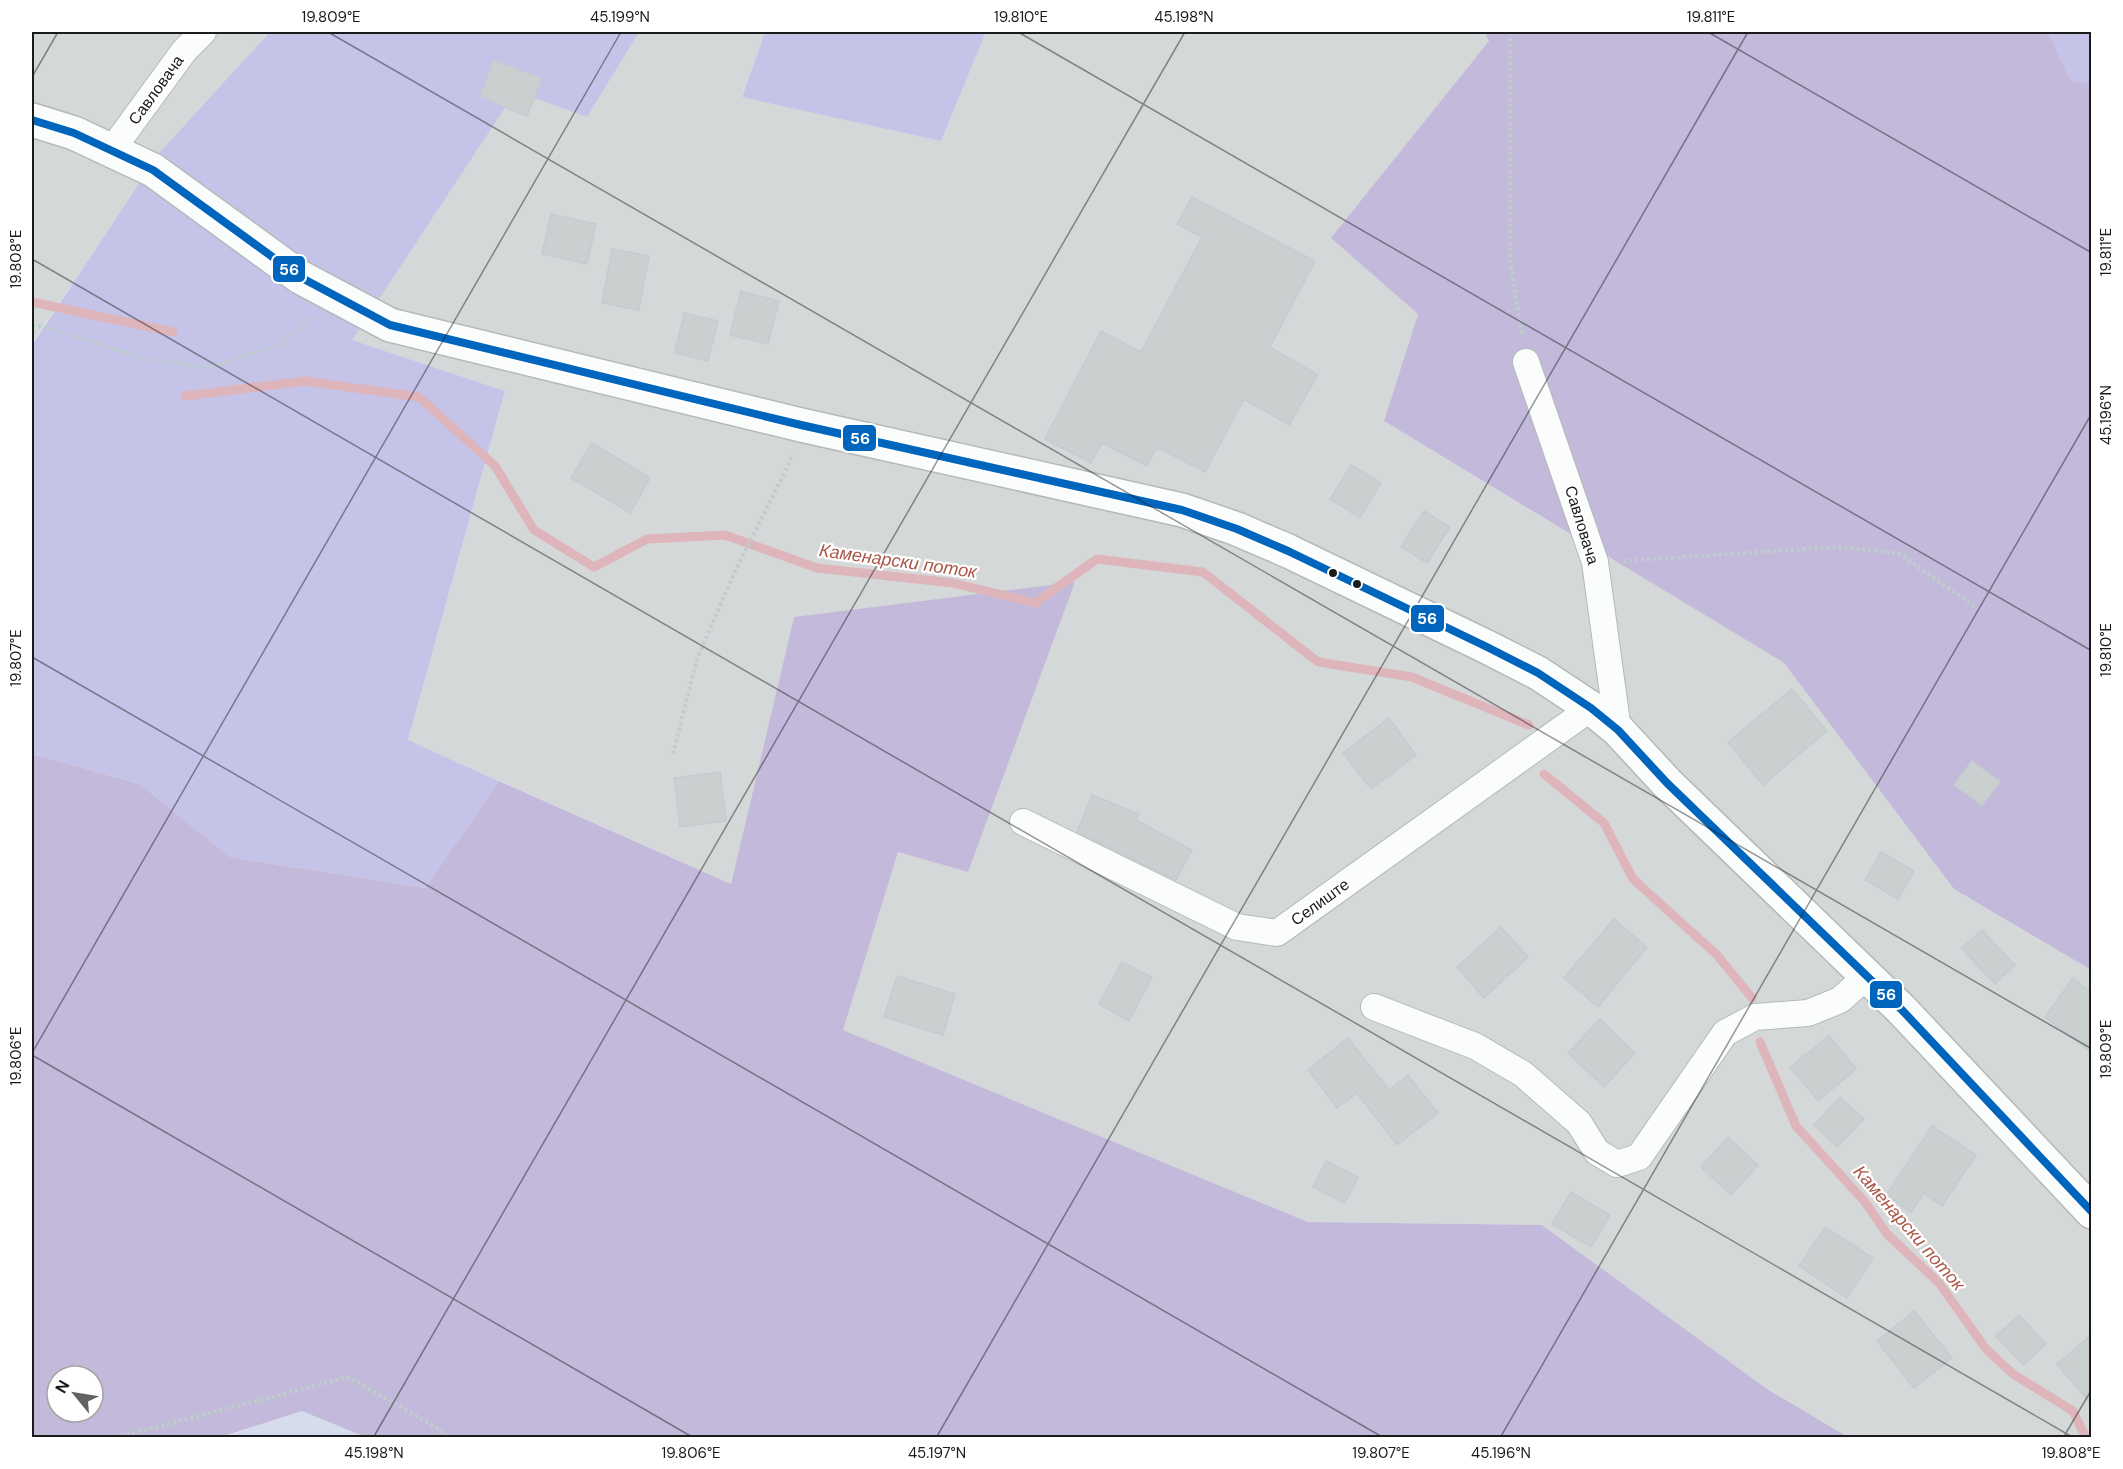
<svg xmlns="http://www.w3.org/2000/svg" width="2123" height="1469" font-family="'DM Sans',sans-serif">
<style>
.residential{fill:#d5d8d9}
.farmland{fill:#d5dcec}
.grass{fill:#c6c3e9}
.forest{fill:#c3b9da;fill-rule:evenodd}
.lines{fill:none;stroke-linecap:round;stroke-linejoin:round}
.stream{stroke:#deb5ba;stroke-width:9}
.building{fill:#cacfd0;stroke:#c4cccd;stroke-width:1.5}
.minor-casing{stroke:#b6b9ba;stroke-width:28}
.tertiary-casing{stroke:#b6b9ba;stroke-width:36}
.path{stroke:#bdcecb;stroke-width:4;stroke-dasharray:3 3;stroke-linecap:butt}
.minor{stroke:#fbfcfc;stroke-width:26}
.tertiary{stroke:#fbfcfc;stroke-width:33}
.bus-1-casing{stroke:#fff;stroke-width:12}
.bus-1{stroke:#0065bd;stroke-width:8}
.ticks{fill:none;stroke:#1b1b1b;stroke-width:1.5;stroke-opacity:0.45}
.bus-dot{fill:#1b1b1b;stroke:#fff;stroke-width:2}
.labels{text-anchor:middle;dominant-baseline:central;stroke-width:4.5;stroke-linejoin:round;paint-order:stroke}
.street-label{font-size:16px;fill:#1b1b1b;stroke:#fff}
.water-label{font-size:18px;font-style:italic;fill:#ab5647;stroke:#fff}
.line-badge{stroke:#fff;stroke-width:2}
.badge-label{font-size:16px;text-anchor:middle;font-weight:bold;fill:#fff}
.neatline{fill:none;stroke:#1b1b1b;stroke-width:2}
.ticks-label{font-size:15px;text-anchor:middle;fill:#1b1b1b}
</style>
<rect width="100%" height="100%" fill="#e3e8ea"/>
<!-- residential -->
<path class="residential" d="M32,32H270L160,153L33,342H32Z
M639,32H765L742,96L941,141L986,32H1484L1489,41L1418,314L1384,421L1784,663L1954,889L2091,970V1437H1848L1767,1389L1542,1225L1308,1222L842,1030L898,852L968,872L794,617L731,884L408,740L505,391L351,340L516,90L587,116Z"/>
<!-- farmland -->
<path class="farmland" d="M302,1411L368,1437L221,1438Z"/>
<!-- grass -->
<path class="grass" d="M270,32H639L587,117L516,91L352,340L505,391L408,740L499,781L425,888L230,857L140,784L32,754V342H34L160,152Z
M765,32H986L941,141L742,97Z
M2048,32H2091V84L2071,81Z"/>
<!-- forest -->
<path class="forest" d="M1484,32H2048L2071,81L2092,84L2091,970L1954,889L1784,663L1384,421L1418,314L1331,238L1489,41Z
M1075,582L968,872L898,852L843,1030L1308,1222L1542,1225L1767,1389L1848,1437L368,1438L302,1411L221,1437H32V754L140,784L230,857L425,888L499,781L731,884L794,617ZM57,1376H93V1412H57Z"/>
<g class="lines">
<!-- stream -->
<path class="stream" d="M32,302L173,332
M185,396L305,381L419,397L495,466L534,530L594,567L647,539L725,535L817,568L953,583L1035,603L1097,559L1203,572L1318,662L1412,677L1529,725
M1544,774L1604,823L1633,879L1717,955L1752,998
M1760,1042L1796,1126L1865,1202L1887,1234L1939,1283L1986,1349L2013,1374L2073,1411L2086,1438"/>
</g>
<!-- building -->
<path class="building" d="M494,60L542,79L527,116L480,96Z
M1192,197L1315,261L1270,347L1318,375L1289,425L1244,399L1205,472L1157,447L1147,466L1102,443L1091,463L1045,439L1101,331L1141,352L1202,237L1177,224Z
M551,214L596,224L587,264L542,254Z
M612,249L649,256L639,310L602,303Z
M741,291L779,301L768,344L730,335Z
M684,313L718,321L708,361L675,353Z
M592,443L650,478L630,513L571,478Z
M1351,465L1381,483L1360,518L1330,499Z
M1424,511L1450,527L1427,563L1401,547Z
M1792,689L1827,731L1763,785L1728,742Z
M1389,718L1416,755L1371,789L1343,753Z
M1972,761L2000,782L1982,805L1954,785Z
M720,772L726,821L680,827L674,778Z
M1092,795L1139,814L1136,820L1192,850L1176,880L1077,832Z
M1881,852L1914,871L1898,899L1865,880Z
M1614,919L1647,947L1598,1007L1564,978Z
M1501,927L1528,957L1484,998L1457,967Z
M1982,930L2015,965L1995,984L1961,948Z
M1122,962L1152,977L1129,1021L1099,1004Z
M897,976L955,994L943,1035L884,1017Z
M2073,978L2091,992V1052L2045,1017Z
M1600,1019L1635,1053L1604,1087L1568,1053Z
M1829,1036L1856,1069L1818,1101L1790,1067Z
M1348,1038L1389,1090L1408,1075L1438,1113L1397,1145L1357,1093L1337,1108L1308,1070Z
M1840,1097L1864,1119L1837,1147L1814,1125Z
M1932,1126L1976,1155L1942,1206L1924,1193L1911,1212L1886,1195Z
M1728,1137L1758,1165L1731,1195L1701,1167Z
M1326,1161L1358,1177L1345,1203L1313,1187Z
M1571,1192L1610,1215L1591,1247L1552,1224Z
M1825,1227L1873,1258L1847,1298L1799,1266Z
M1914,1311L1952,1358L1914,1388L1877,1341Z
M2019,1315L2046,1344L2023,1365L1996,1336Z
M2091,1335V1404L2057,1364Z"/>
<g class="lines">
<defs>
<path id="minor" d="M111,151L184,51L203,32
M1526,362L1595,562L1618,730
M1023,822L1237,927L1277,933L1591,708
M1374,1007L1475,1046L1523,1074L1579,1123L1597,1152L1617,1164L1639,1157L1725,1033L1755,1017L1808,1013L1840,1000L1867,976"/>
<path id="tertiary" d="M32,120L74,133L153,170L300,277L390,325L801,425L1182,510L1237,529L1288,551L1487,647L1538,673L1591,708L1618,730L1667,783L1901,1009L2092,1212"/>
</defs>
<!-- minor casing -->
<use href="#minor" class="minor-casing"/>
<!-- tertiary casing -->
<use href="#tertiary" class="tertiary-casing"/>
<!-- path -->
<path class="path" d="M1510,32V259L1522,336
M32,325L42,326L146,359L210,367L282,344L311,317
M1623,561L1837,547L1898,553L1975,607
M673,754L697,659L736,569L788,466L792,454
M115,1438L348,1377L439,1429L448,1438"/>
<!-- minor -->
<use href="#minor" class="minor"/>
<!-- tertiary -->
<use href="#tertiary" class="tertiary"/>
<defs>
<path id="bus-1" d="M32,120L74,133L153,170L300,277L390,325L801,425L1182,510L1237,529L1288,551L1487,647L1538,673L1591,708L1618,730L1667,783L1901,1009L2092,1212"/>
</defs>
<!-- bus-1 casing -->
<use href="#bus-1" class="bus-1-casing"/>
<!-- bus-1 -->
<use href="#bus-1" class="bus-1"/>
</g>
<!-- ticks -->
<path class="ticks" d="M328,32L2092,1049M1018,32L2092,651M1708,32L2092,253M32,77L58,32M32,259L2074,1438M32,657L1384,1438M32,1053L621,32M32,1055L694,1438M373,1438L1185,32M936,1438L1748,32M1500,1438L2092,413M2063,1438L2092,1389"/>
<!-- markers -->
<g class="bus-dot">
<circle cx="1333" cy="573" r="5"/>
<circle cx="1357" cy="584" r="5"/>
</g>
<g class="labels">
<!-- street labels -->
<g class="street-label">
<text transform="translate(156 90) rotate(-54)">Савловача</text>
<text transform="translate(1582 525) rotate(73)">Савловача</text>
<text transform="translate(1320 902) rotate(-36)">Селиште</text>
</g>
<!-- water labels -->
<g class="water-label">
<text transform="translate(898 561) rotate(8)">Каменарски поток</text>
<text transform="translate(1909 1228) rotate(49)">Каменарски поток</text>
</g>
</g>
<g class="line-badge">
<rect x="272" y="255" width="34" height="28" rx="6" fill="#0065bd"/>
<rect x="842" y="424" width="35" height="28" rx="6" fill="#0065bd"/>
<rect x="1410" y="604" width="35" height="29" rx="6" fill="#0065bd"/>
<rect x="1869" y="980" width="34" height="29" rx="6" fill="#0065bd"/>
</g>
<g class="badge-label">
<text x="289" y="275">56</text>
<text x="860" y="444">56</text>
<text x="1427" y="624">56</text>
<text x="1886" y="1000">56</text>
</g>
<!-- border -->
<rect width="2123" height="1469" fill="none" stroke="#ffffff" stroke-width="66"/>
<!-- north arrow -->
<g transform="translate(75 1394) rotate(300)"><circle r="28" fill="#ffffff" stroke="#a4a4a4" stroke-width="1.5"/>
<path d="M0-4.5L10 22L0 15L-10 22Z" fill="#616363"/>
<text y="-9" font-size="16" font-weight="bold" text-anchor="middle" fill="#1b1b1b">N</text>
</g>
<rect x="33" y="33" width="2057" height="1403" class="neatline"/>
<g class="ticks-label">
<text x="331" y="22">19.809°E</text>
<text x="620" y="22">45.199°N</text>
<text x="1021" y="22">19.810°E</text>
<text x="1184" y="22">45.198°N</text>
<text x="1711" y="22">19.811°E</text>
<text transform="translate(2106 252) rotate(-90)" y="5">19.811°E</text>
<text transform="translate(16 259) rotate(-90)" y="5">19.808°E</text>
<text transform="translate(2106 415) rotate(-90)" y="5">45.196°N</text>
<text transform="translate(2106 650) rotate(-90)" y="5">19.810°E</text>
<text transform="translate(16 658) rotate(-90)" y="5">19.807°E</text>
<text transform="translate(2106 1049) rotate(-90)" y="5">19.809°E</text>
<text transform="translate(16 1056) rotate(-90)" y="5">19.806°E</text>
<text x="374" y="1458">45.198°N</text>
<text x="691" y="1458">19.806°E</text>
<text x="937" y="1458">45.197°N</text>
<text x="1381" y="1458">19.807°E</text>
<text x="1501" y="1458">45.196°N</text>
<text x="2071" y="1458">19.808°E</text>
</g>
</svg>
